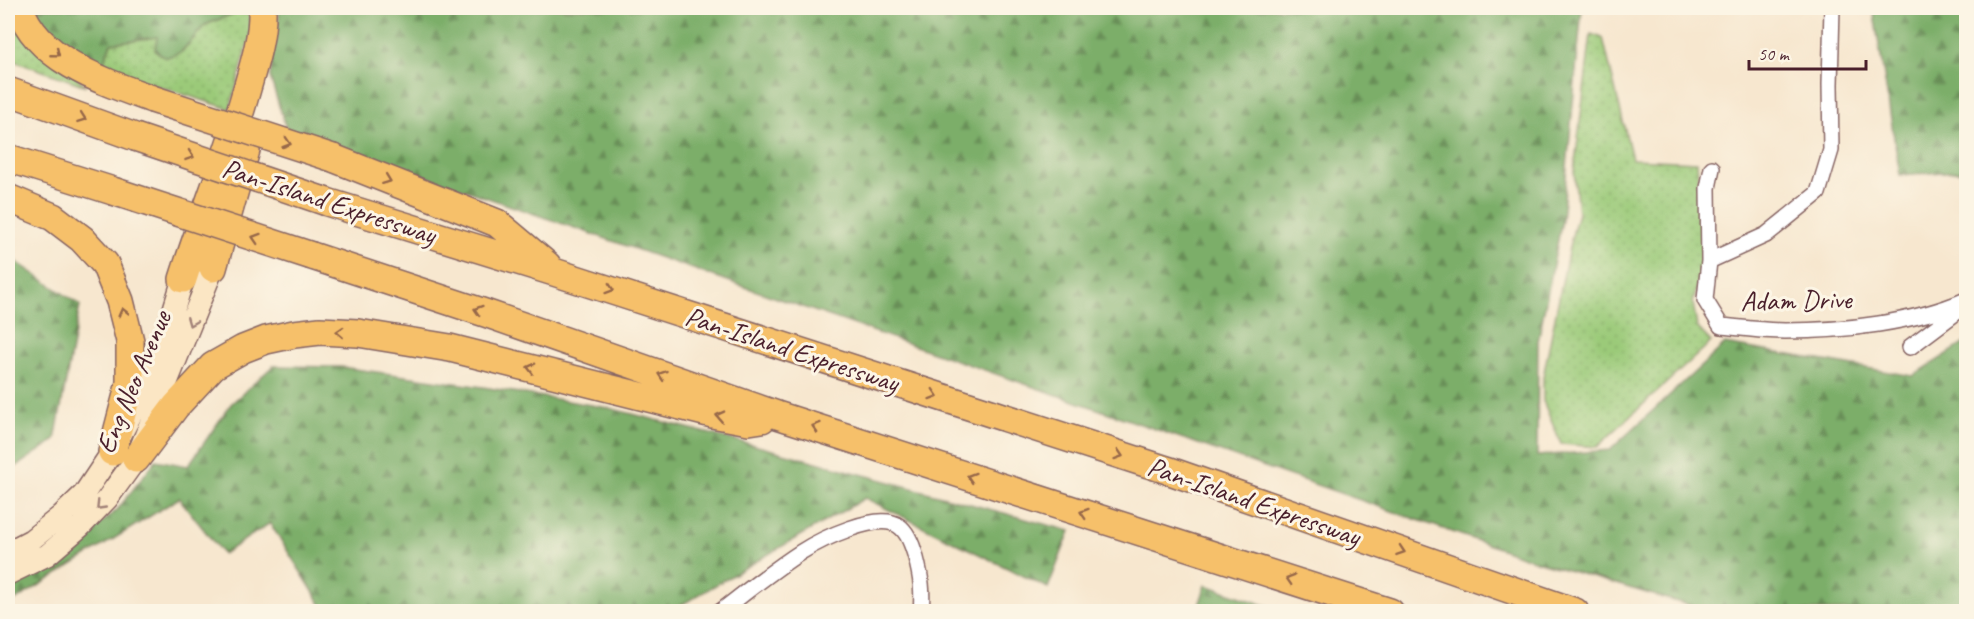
<svg xmlns="http://www.w3.org/2000/svg" width="1974" height="619" font-family="Caveat,sans-serif">
<style>
.grass{fill:url(#grass-dots);stroke:#727452;stroke-width:1.5}
.forest{fill:url(#forest-firs);stroke:#63664a;stroke-width:1.5}
.lines{fill:none;stroke-linecap:round;stroke-linejoin:round}
.street-casing{stroke:#876564;stroke-width:18}
.secondary-casing{stroke:#876564;stroke-width:24}
.highway-casing{stroke:#876564;stroke-width:30}
.street{stroke:#fff;stroke-width:15}
.secondary{stroke:#fbe6c4;stroke-width:21}
.highway{stroke:#f6c06b;stroke-width:27}
.highway-bridge-casing{stroke:#876564;stroke-width:30;stroke-linecap:butt}
.highway-bridge{stroke:#f6c06b;stroke-width:27}
.oneway{stroke:#976748}
.oneway2{stroke:#a28278}
.labels{text-anchor:middle;dominant-baseline:central;stroke-width:6;stroke-linejoin:round;paint-order:stroke}
.street-label{font-size:28px;fill:#4a1f2b;stroke:#fcf5e5}
</style>
<defs>
<pattern id="grass-dots" width="8" height="8" patternUnits="userSpaceOnUse" patternTransform="scale(1.5)"><rect width="8" height="8" fill="#9bca79"/><path d="M2 2h.1M6 6h.1" fill="none" stroke="#87ad69" stroke-width="1.8" stroke-linecap="round"/></pattern>
<pattern id="forest-firs" width="22" height="20" patternUnits="userSpaceOnUse" patternTransform="scale(1.5)"><rect width="22" height="20" fill="#7cae69"/><path d="M5 1l3.5 6h-7zM16 11l3.5 6h-7z" fill="#688d57"/></pattern>
</defs>
<rect width="100%" height="100%" fill="#fcf5e5"/>
<filter id="ink" filterUnits="userSpaceOnUse"><feTurbulence type="fractalNoise" baseFrequency=".0167" numOctaves="2"/><feDisplacementMap in="SourceGraphic" scale="12" xChannelSelector="R" yChannelSelector="G"/><feConvolveMatrix kernelMatrix="1 2 1 2 8 2 1 2 1" color-interpolation-filters="sRGB"/></filter>
<filter id="wash" filterUnits="userSpaceOnUse"><feTurbulence type="fractalNoise" baseFrequency=".008" numOctaves="4" result="noise"/><feDisplacementMap in="SourceGraphic" scale="24" xChannelSelector="R" yChannelSelector="G"/><feGaussianBlur stdDeviation="1.35" result="paint"/><feColorMatrix in="noise" values="0 0 0 0 0 0 0 0 0 0 0 0 0 0 0 0 0 1.4 0 .05"/><feComposite in="paint" operator="in"/></filter>
<g filter="url(#wash)">
<rect width="100%" height="100%" fill="#f7e7cf"/>
<!-- grass -->
<path class="grass" d="M8,8L86,86L8,59Z
M247,8L252,30L230,109L101,68L111,43L157,36L181,52L205,25Z
M1591,34L1603,38L1632,159L1697,162L1704,259L1693,303L1697,327L1711,342L1597,447L1561,444L1543,401V377L1570,243L1578,213L1574,171Z"/>
<!-- forest -->
<path class="forest" d="M34,8H247L205,25L181,52L165,58L155,50L157,37L111,43L101,68C78,54 43,34 34,8Z
M278,8H1582L1562,220L1538,341L1537,456L1610,450L1725,344L1913,376L1966,342V611H1709L1536,561L286,128L270,77L279,15Z
M1873,8H1966V177L1959,171L1900,175Z
M8,256L80,305L55,440L8,472Z
M273,366L341,367L483,387L609,408L750,444L1070,531L1048,588L865,498L671,611L326,612L270,523L223,554L179,498L8,605V583L51,564L117,510L156,460L188,466L231,404Z
M1206,585L1282,611H1197Z"/>
</g>
<g filter="url(#ink)">
<g class="lines">
<defs>
<path id="street" d="M1712,168L1708,188L1709,261L1705,300L1721,326C1742,328 1764,331 1785,331C1843,331 1914,323 1966,300
M1709,261L1766,235L1818,193L1831,150L1830,84L1832,8
M1910,347L1962,308
M720,612C746,592 773,570 801,552C820,540 878,511 899,526C908,532 913,547 916,558C921,577 923,591 921,612"/>
<path id="secondary" d="M8,552L31,540L61,516L84,494L112,452L131,415L163,345L183,279L200,268H213L136,459L107,499L81,526L47,555L8,574"/>
<path id="highway" d="M20,8C37,60 105,82 152,99
M8,91L135,137
M8,158L113,191
M333,158L497,223L547,265
M8,198L53,217L82,239L105,264L120,301L130,341V383L112,452
M327,202L554,272L1167,470L1575,612
M312,256L488,314L777,415L1390,612
M213,268L246,150
M183,279C203,216 228,156 246,92C254,64 263,37 262,8
M136,459L176,406L213,366L243,349L266,340L294,334L320,331L358,333L450,348L712,414L749,421L762,419"/>
</defs>
<!-- street casing -->
<use href="#street" class="street-casing"/>
<!-- secondary casing -->
<use href="#secondary" class="secondary-casing"/>
<!-- highway casing -->
<use href="#highway" class="highway-casing"/>
<!-- street -->
<use href="#street" class="street"/>
<!-- secondary -->
<use href="#secondary" class="secondary"/>
<!-- highway -->
<use href="#highway" class="highway"/>
<defs>
<path id="highway-bridge" d="M152,99L333,158
M135,137L327,202
M113,191L312,256"/>
</defs>
<!-- highway-bridge casing -->
<use href="#highway-bridge" class="highway-bridge-casing"/>
<!-- highway-bridge -->
<use href="#highway-bridge" class="highway-bridge"/>
</g>
<!-- one-way arrows -->
<defs><path id="oneway-chevron" d="M-2-3.5L2.5 0L-2 3.5" fill="none" stroke-width="1.6" stroke-linecap="round" stroke-linejoin="round" transform="scale(1.5)"/></defs>
<g class="oneway">
<use href="#oneway-chevron" transform="translate(56 53) rotate(39)"/>
<use href="#oneway-chevron" transform="translate(82 118) rotate(20)"/>
<use href="#oneway-chevron" transform="translate(287 143) rotate(18)"/>
<use href="#oneway-chevron" transform="translate(190 156) rotate(19)"/>
<use href="#oneway-chevron" transform="translate(387 180) rotate(21)"/>
<use href="#oneway-chevron" transform="translate(256 238) rotate(-162)"/>
<use href="#oneway-chevron" transform="translate(610 289) rotate(18)"/>
<use href="#oneway-chevron" transform="translate(478 310) rotate(-162)"/>
<use href="#oneway-chevron" transform="translate(123 312) rotate(-104)"/>
<use href="#oneway-chevron" transform="translate(340 332) rotate(-177)"/>
<use href="#oneway-chevron" transform="translate(531 368) rotate(-166)"/>
<use href="#oneway-chevron" transform="translate(662 375) rotate(-161)"/>
<use href="#oneway-chevron" transform="translate(934 395) rotate(18)"/>
<use href="#oneway-chevron" transform="translate(720 416) rotate(-167)"/>
<use href="#oneway-chevron" transform="translate(816 427) rotate(-162)"/>
<use href="#oneway-chevron" transform="translate(1119 455) rotate(18)"/>
<use href="#oneway-chevron" transform="translate(971 477) rotate(-162)"/>
<use href="#oneway-chevron" transform="translate(1084 513) rotate(-162)"/>
<use href="#oneway-chevron" transform="translate(1401 551) rotate(19)"/>
<use href="#oneway-chevron" transform="translate(1290 579) rotate(-162)"/>
</g>
<g class="oneway2">
<use href="#oneway-chevron" transform="translate(191 322) rotate(112)"/>
<use href="#oneway-chevron" transform="translate(100 506) rotate(134)"/>
</g>
</g>
<g class="labels">
<!-- street labels -->
<g class="street-label">
<text transform="translate(329 201) rotate(18)">Pan-Island Expressway</text>
<text transform="translate(1796 300) rotate(-1)">Adam Drive</text>
<text transform="translate(792 349) rotate(18)">Pan-Island Expressway</text>
<text transform="translate(133 382) rotate(-67)">Eng Neo Avenue</text>
<text transform="translate(1254 501) rotate(19)">Pan-Island Expressway</text>
</g>
</g>
<!-- margin -->
<rect width="1974" height="619" fill="none" stroke="#fcf5e5" stroke-width="30"/>
<!-- scale -->
<path d="M1749 60v9h117v-9" fill="none" stroke="#4a1f2b" stroke-width="3"/>
<text x="1758" y="60" font-size="18" fill="#4a1f2b" stroke="#fcf5e5" stroke-width="4.5" paint-order="stroke">50 m</text>
</svg>
